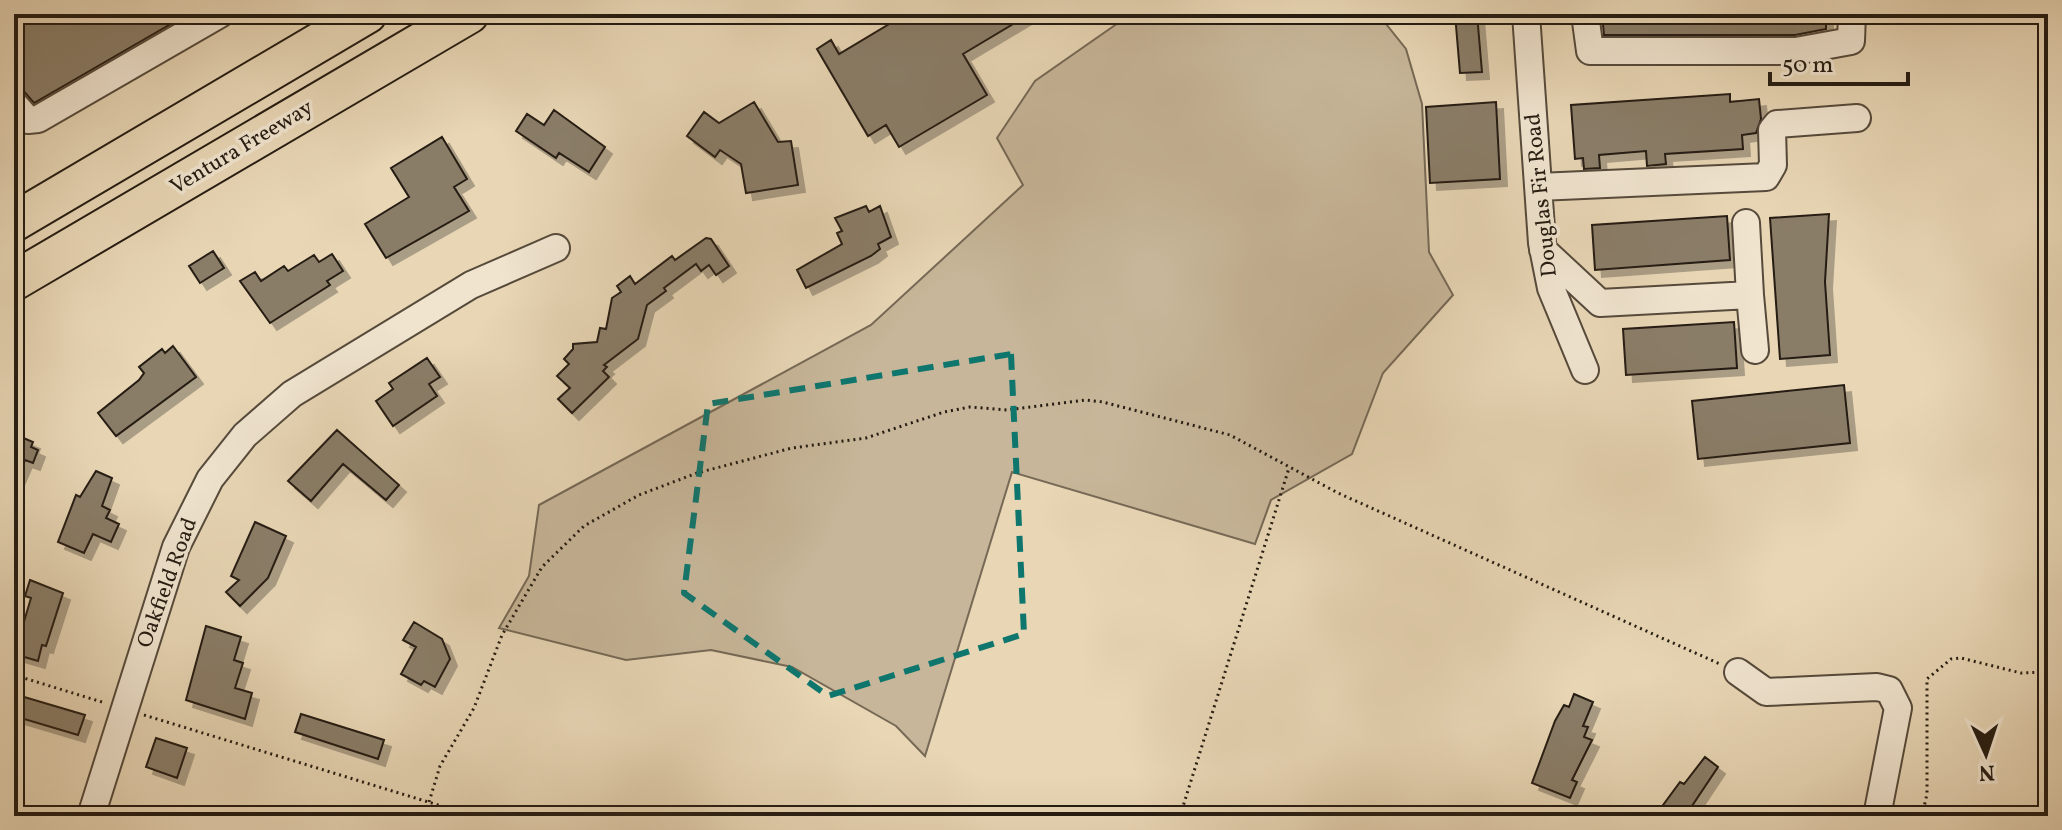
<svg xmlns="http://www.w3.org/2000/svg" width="2062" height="830" font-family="Vollkorn,serif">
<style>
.green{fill:#c7b699;stroke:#766956;stroke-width:2}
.building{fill:#8a7d67;stroke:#251c12;stroke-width:2;filter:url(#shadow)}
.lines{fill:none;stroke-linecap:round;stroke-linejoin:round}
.minor-casing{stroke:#564a3b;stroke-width:30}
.highway-casing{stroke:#251c12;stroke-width:42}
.path{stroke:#251c12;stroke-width:3;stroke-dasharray:2 4;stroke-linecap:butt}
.minor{stroke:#f0e4cf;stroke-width:26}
.highway{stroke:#e8d6b5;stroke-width:38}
.marked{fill:none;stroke:#0f766e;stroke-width:6;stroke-dasharray:16 10;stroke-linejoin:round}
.labels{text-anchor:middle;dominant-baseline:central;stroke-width:7;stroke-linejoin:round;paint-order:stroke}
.street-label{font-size:22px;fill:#251c12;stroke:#f0e4cf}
</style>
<defs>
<filter id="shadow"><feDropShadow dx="7" dy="7" stdDeviation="0" flood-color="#0004"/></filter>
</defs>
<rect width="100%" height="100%" fill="#e8d6b5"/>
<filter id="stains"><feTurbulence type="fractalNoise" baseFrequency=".0025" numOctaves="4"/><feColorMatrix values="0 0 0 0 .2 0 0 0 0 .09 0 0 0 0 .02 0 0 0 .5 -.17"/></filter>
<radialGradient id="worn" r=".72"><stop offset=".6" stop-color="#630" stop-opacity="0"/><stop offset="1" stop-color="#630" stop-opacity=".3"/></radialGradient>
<!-- green -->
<path class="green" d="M1131,14H1378L1406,49L1422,104L1429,252L1453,295L1383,373L1352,454L1271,500L1255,544L1012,472L925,756L896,726L792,667L711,650L626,660L499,628L529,576L539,505L871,325L1023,185L997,138L1035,81Z"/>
<!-- building -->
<path class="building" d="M14,14H188L34,103L14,80Z
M906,14H1030L963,54L987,95L899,147L886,125L868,136L817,49L831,40L839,54Z
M1455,14H1477L1482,72L1460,73Z
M1602,14H1826V29L1795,35H1604Z
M1730,94V102L1759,99L1761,119L1756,133L1742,135L1743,149L1665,154L1666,164L1647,166L1646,151L1599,155L1600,168L1584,169L1583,158L1575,159L1571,105Z
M754,102L778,142L791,141L798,185L746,193L741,164L720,150L715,157L687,136L704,112L719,123Z
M1496,102L1500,179L1430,183L1426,107Z
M554,110L605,147L589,172L559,153L556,158L516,131L527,114L544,125Z
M442,137L467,179L454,187L469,211L386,258L365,224L409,197L391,168Z
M866,206L869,212L880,206L891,237L878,244L880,249L871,256L806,288L797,270L842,244L837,233L842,231L835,218Z
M1829,214L1825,282L1830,355L1780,359L1770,218Z
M1727,216L1730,260L1595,270L1592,225Z
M706,238L711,239L729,266L716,275L709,265L701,271L696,264L664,288L666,291L647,305L638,339L604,365L607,367L603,371L609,377L572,413L558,399L570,388L557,376L569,364L564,359L573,349V344L597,342L600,328L606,329L612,298L621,292L617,286L630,276L635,284L672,256L675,260Z
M213,251L224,268L200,283L189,266Z
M332,254L343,271L327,281L330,285L270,323L240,281L255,272L261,281L284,266L288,271L314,255L319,262Z
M1734,322L1737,368L1626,375L1623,329Z
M173,346L196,377L116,436L98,413L139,380L144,373L139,367L162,349L165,353Z
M427,358L440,377L429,384L437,396L393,426L376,401L393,389L389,383Z
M1844,385L1850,443L1698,459L1692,401Z
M337,430L399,485L386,500L343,464L311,501L288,481Z
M14,434L33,442L31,447L38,450L33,463L25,460L14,485Z
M96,471L112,478L102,506L110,510L106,518L119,524L111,542L93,534L84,553L58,542L76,495L80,497Z
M255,522L286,536L268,578L240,606L226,592L239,580L231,576Z
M30,580L63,593L46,646L42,645L38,661L14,654L19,639L16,633L23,625L31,598L25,596Z
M414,622L442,639L450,659L435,687L424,681L421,685L401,674L416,647L403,640Z
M206,626L241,637L234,660L243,663L235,688L252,693L245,719L186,700Z
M14,694L85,715L78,735L14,716Z
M1574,694L1593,702L1583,726L1588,727L1584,737L1592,740L1572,780L1577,782L1570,798L1532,783L1555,721L1564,705L1569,707Z
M301,714L384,740L378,759L295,732Z
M156,738L187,748L177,778L146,767Z
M1705,757L1718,767L1690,809L1692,816H1655L1680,782L1684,784Z"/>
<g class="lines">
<defs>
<path id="minor" d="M1526,14L1542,243L1551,288L1585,370
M1585,14L1590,51H1796L1851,41L1852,14
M14,104L28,120L38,119L220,14
M1538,187L1766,177L1773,165L1772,130L1777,124L1857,118
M1543,250L1600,303L1750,295L1746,223
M1750,295L1755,350
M1738,672L1766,692L1877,687L1889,690L1898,708L1877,816
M91,816L176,547L210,479L245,435L292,394L471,285L556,248"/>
<path id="highway" d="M14,222L367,14
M14,281L469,14"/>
</defs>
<!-- minor casing -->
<use href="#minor" class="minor-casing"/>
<!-- highway casing -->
<use href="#highway" class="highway-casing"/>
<!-- path -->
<path class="path" d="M14,675L102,702
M144,715L474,816
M429,802L440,766L474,708L502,635L542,567L584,526L639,495L697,473L792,448L866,438L944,412L970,407L1007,410L1086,400L1103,402L1230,435L1338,493L1720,664
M1180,816L1289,468
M1922,816L1927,794V679L1951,659L1961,658L2021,673L2048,672"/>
<!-- minor -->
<use href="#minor" class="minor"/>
<!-- highway -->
<use href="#highway" class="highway"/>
</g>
<!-- marked area -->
<path class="marked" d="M1011,354L1024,634L828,696L684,593L708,404Z"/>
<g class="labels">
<!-- street labels -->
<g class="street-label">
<text transform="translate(242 148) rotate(-31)">Ventura Freeway</text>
<text transform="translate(1542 195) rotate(-96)">Douglas Fir Road</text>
<text transform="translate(168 583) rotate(-70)">Oakfield Road</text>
</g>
</g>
<!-- margin -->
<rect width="2062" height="830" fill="none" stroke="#e8d6b5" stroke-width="48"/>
<rect x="16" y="16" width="2030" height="798" fill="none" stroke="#251c12" stroke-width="4"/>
<rect x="24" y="24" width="2014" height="782" fill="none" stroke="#251c12" stroke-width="2"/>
<!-- north arrow -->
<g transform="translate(1986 754) rotate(177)" stroke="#f0e4cf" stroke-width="6" paint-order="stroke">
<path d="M0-6L14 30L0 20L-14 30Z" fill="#251c12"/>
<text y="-12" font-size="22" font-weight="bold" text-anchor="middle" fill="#251c12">N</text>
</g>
<!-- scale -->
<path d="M1770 72v12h138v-12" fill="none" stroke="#251c12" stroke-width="4"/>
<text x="1782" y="72" font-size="24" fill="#251c12" stroke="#f0e4cf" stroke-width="6" paint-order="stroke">50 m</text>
<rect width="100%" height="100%" filter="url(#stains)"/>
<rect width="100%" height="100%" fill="url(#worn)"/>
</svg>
